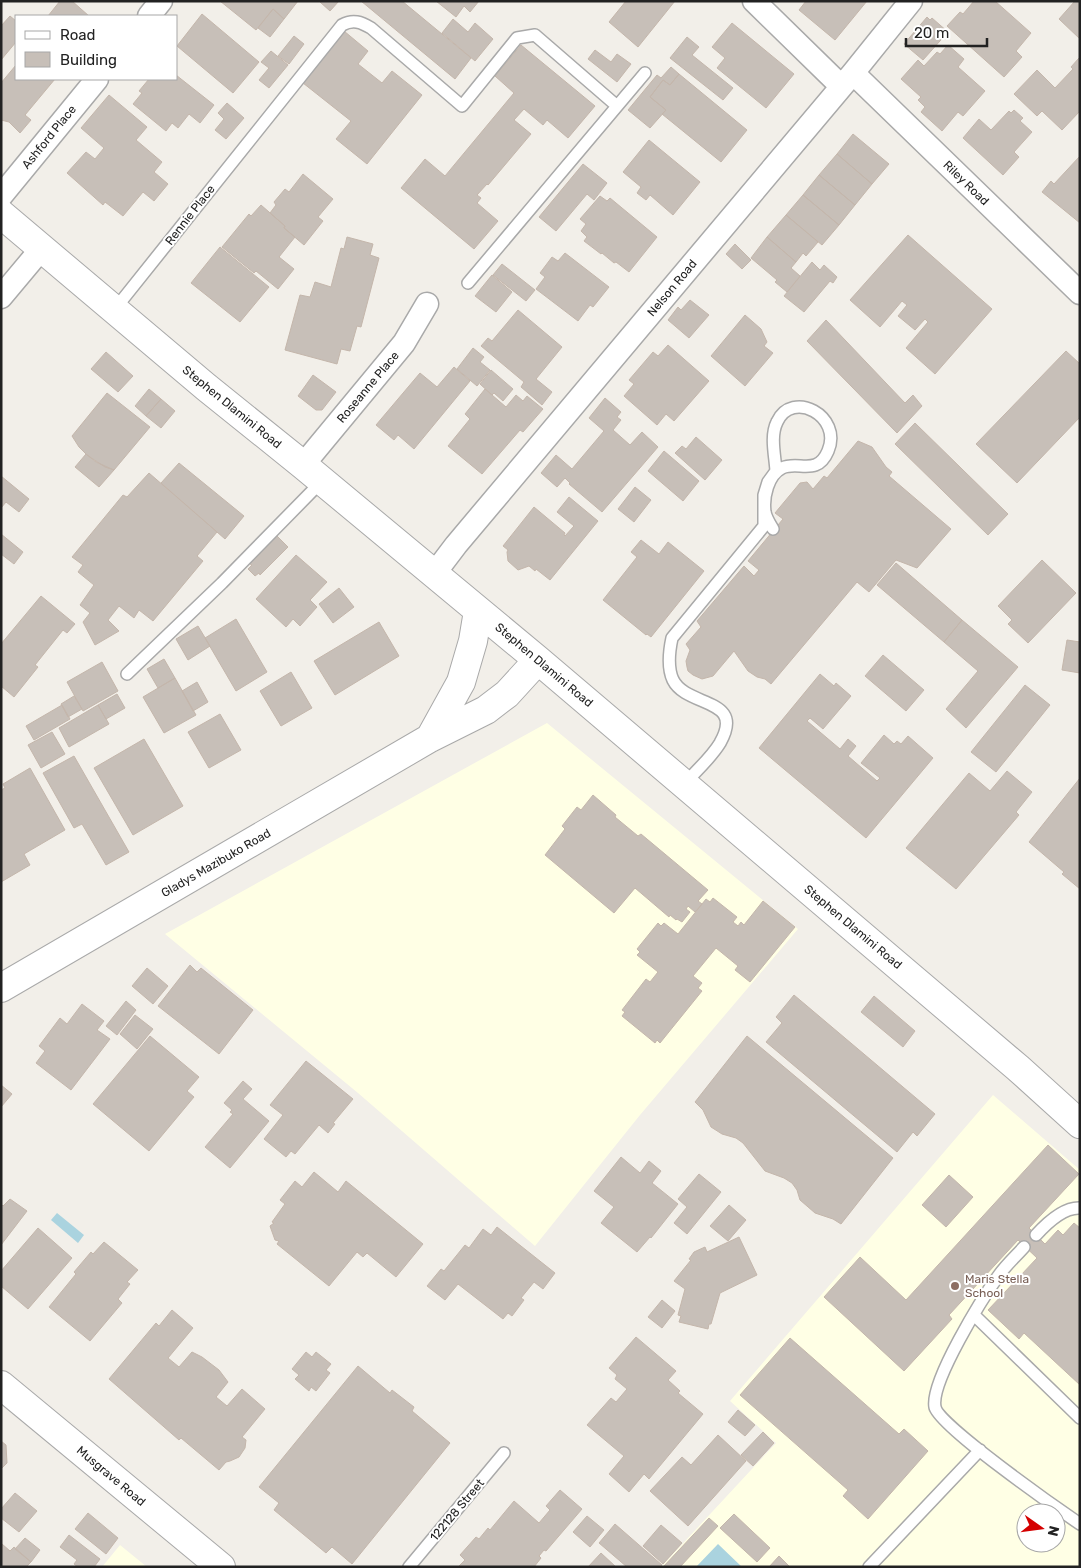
<svg xmlns="http://www.w3.org/2000/svg" width="1081" height="1568" font-family="Rubik,sans-serif">
<style>
.education{fill:#ffffe5;fill-rule:evenodd}
.water{fill:#aad3df}
.building{fill:#c7bfb8;stroke:#c4b6ab}
.lines{fill:none;stroke-linecap:round;stroke-linejoin:round}
.service-casing{stroke:#a9a9a9;stroke-width:14}
.minor-casing{stroke:#a9a9a9;stroke-width:25}
.tertiary-casing{stroke:#a9a9a9;stroke-width:30}
.service{stroke:#fff;stroke-width:11}
.minor{stroke:#fff;stroke-width:22}
.tertiary{stroke:#fff;stroke-width:28}
.education-dot{fill:#8d6e63;stroke:#fff;stroke-width:2}
.labels{text-anchor:middle;dominant-baseline:central;stroke-width:4;stroke-linejoin:round;paint-order:stroke}
.street-label{font-size:12px;fill:#222;stroke:#fff}
.education-label{font-size:12px;fill:#785e54;stroke:#fff;text-anchor:start}
</style>
<rect width="100%" height="100%" fill="#f2efe9"/>
<!-- education -->
<path class="education" d="M547,723L798,929L640,1115L535,1246L358,1093L165,934Z
M993,1095L1080,1170V1567H661L776,1443L730,1401ZM1026,1513H1056V1543H1026Z
M120,1545L147,1567H102Z"/>
<!-- water -->
<path class="water" d="M57,1213L84,1235L78,1243L51,1220Z
M718,1544L742,1567H696Z"/>
<!-- building -->
<path class="building" d="M60,1H72L89,16H48Z
M220,1H298L284,19L273,9L256,30Z
M321,1H339L330,11L320,2Z
M361,1H402L471,58L455,79Z
M436,1H479L470,12L464,6L456,17Z
M626,1H675L638,47L609,22Z
M806,1H867L835,40L799,10Z
M974,1H995L1031,33L1016,51L1022,57L1004,77L947,26L960,12L963,14Z
M1075,1H1080V39L1059,19Z
M273,9L284,19L270,37L258,28Z
M202,14L259,62L233,93L177,46Z
M10,16L16,21V42L1,60V26Z
M927,17L930,20L932,18L948,32L923,60L904,44Z
M453,19L468,32L475,23L493,39L475,61L442,33Z
M732,23L794,74L766,108L717,68L725,58L712,47Z
M344,31L368,51L358,64L382,83L392,71L422,95L367,164L336,139L351,121L303,83Z
M294,36L304,44L289,64L278,56Z
M687,37L699,47L692,55L733,88L723,100L670,58Z
M521,45L595,106L568,138L547,120L543,125L524,109L514,120L531,134L488,185L487,184L477,195L481,198L477,203L498,221L474,249L401,188L425,159L445,176L514,93L495,76Z
M948,45L964,59L958,67L985,91L963,116L958,112L942,131L921,112L925,107L918,100L921,97L901,79L918,60L924,66L937,52L940,54Z
M595,50L611,62L617,54L631,64L617,82L588,59Z
M271,51L288,65L269,88L259,80L269,68L261,62Z
M1079,58L1080,111L1062,130L1042,111L1037,116L1014,94L1037,70L1055,88L1073,69L1071,67Z
M16,65V79H55L25,115L31,120L20,133L9,122L1,120V83Z
M671,67L679,74L670,85L663,80L650,97L666,110L650,128L628,110L657,75L661,78Z
M679,74L747,130L721,162L662,114L666,110L650,97L663,80L670,85Z
M176,75L214,105L200,123L189,114L178,128L172,123L166,131L133,104L142,93L139,91L149,79H176Z
M109,95L147,127L136,140L162,162L154,172L168,184L154,201L143,192L123,216L105,202L103,205L67,173L86,152L95,159L104,148L81,128Z
M227,103L244,118L226,139L215,130L224,119L218,113Z
M1014,110L1023,118L1020,121L1032,132L1014,152L1019,157L1003,175L963,138L979,119L991,130L1009,111L1011,113Z
M853,134L889,164L872,184L837,154Z
M649,140L700,182L673,215L650,195L646,200L637,193L641,187L623,172Z
M837,154L872,184L855,205L819,175Z
M1080,156V223L1042,192L1051,181L1054,184Z
M583,164L607,183L594,200L587,194L556,231L539,217Z
M303,174L333,199L318,217L323,221L304,245L284,228L285,226L270,213L276,205L274,202L285,189L289,192Z
M819,175L855,205L839,225L803,195Z
M803,195L839,225L822,245L786,215Z
M600,196L607,201L610,198L657,237L629,272L616,262L614,263L602,253L601,254L584,241L587,237L581,231L586,224L580,219Z
M261,205L285,226L284,228L295,237L279,257L294,269L278,289L256,271L254,273L222,247L249,214L251,216Z
M786,215L818,242L806,256L803,253L796,262L767,237Z
M908,235L992,309L935,374L906,348L928,322L925,319L915,330L898,316L907,305L902,301L880,327L850,300Z
M347,237L373,244L370,255L379,258L361,327L357,326L350,351L341,349L337,364L285,350L300,295L310,297L315,282L331,287L341,248L344,249Z
M767,237L796,262L791,268L800,276L787,292L775,282L777,280L751,258Z
M735,244L751,260L742,269L726,254Z
M220,247L269,287L240,322L191,283Z
M565,253L609,287L593,307L590,305L578,321L536,289L545,277L540,273L552,257L558,261Z
M812,262L820,270L824,265L837,277L833,283L830,281L804,312L784,296Z
M502,264L535,290L526,301L493,275Z
M492,275L512,292L496,312L475,296Z
M690,300L709,315L689,338L668,320L678,307L681,310Z
M518,310L562,347L536,379L552,392L542,405L521,387L524,382L481,346L488,338L492,341Z
M745,315L761,329L767,342L764,346L773,353L745,386L711,356Z
M826,320L905,403L913,395L922,406L897,433L807,341Z
M668,345L709,381L674,421L666,414L657,425L624,396L634,384L629,380L653,352L658,356Z
M473,348L484,357L480,362L490,370L477,386L457,369Z
M1066,351L1080,364V417L1017,483L976,444Z
M106,352L133,376L118,392L91,369Z
M454,367L470,381L414,449L398,435L394,440L376,425L420,373L437,387Z
M491,370L513,389L503,401L494,393L492,395L480,384Z
M313,375L336,392L322,410H316L298,396Z
M149,389L161,399L146,416L135,406Z
M485,389L506,407L516,395L523,401L527,396L543,409L523,432L520,430L482,474L448,446L470,419L465,414Z
M107,393L150,427L114,470L105,467L87,455L79,447L72,436Z
M605,398L621,412L617,417L621,420L613,430L630,445L642,432L658,447L602,512L569,484L570,483L565,478L557,487L541,473L556,455L572,469L604,431L589,418Z
M161,399L175,411L161,428L146,416Z
M915,423L1008,514L988,535L895,444Z
M696,437L722,460L705,480L675,453L682,446L686,449Z
M858,441L872,447L886,467L892,472L889,476L951,529L917,568L896,560L869,592L857,582L771,684L765,679L757,677L748,671L734,651L713,676L702,679L693,675L688,671L687,667L686,661L690,650L686,644L701,627L697,621L744,566L754,576L759,570L748,561L783,519L775,513L800,483L807,482L813,489L824,476L827,478Z
M664,451L699,481L683,501L648,471Z
M86,454L96,462L114,470L99,487L75,467Z
M179,463L244,516L225,539L161,483Z
M149,473L217,532L197,556L203,561L153,621L139,610L134,618L119,606L108,620L119,631L95,645L83,622L90,613L80,605L94,585L78,572L83,565L72,557L123,495L127,497Z
M1,476L29,499L19,512L6,502L1,508Z
M635,487L651,500L634,522L618,509Z
M569,497L598,521L550,580L536,569L535,571L529,566L518,570L508,561L507,552L508,550L503,546L534,507L565,533L564,535L565,536L574,526L557,512Z
M1,534L23,552L14,564L1,554Z
M277,536L288,547L260,575L259,573L255,576L248,569L252,565L250,564Z
M641,540L659,554L668,542L704,571L651,637L647,634L646,635L603,600L637,557L631,552Z
M296,555L327,582L310,600L317,607L300,626L293,619L286,627L256,599Z
M1042,560L1076,593L1028,643L1008,624L1012,620L998,606Z
M896,563L962,620L944,642L877,585Z
M339,588L354,607L333,623L319,604Z
M41,596L75,624L67,633L63,630L35,665L38,667L14,697L1,686V644Z
M236,619L267,672L236,691L205,638Z
M962,620L1018,667L966,728L946,709L978,671L944,642Z
M379,622L399,656L335,695L314,661Z
M198,626L210,646L188,660L176,639Z
M1067,640L1080,642V673L1062,670Z
M883,655L924,690L906,711L865,676Z
M164,659L175,678L158,688L147,669Z
M102,662L118,691L83,711L67,682Z
M291,672L312,708L281,726L260,691Z
M820,674L834,686L836,683L851,696L823,729L810,718L807,721L840,749L848,739L856,746L848,756L877,781L880,778L861,763L884,735L894,744L897,741L901,744L908,736L933,758L866,838L759,748Z
M175,678L196,715L164,733L143,697Z
M197,682L208,702L193,711L182,691Z
M1025,685L1050,705L996,772L971,752Z
M117,694L125,708L106,719L98,705Z
M74,696L82,709L68,717L61,704Z
M62,705L70,719L34,740L26,726Z
M98,705L109,724L69,747L59,728Z
M220,714L241,750L209,768L188,732Z
M52,732L65,754L41,768L28,745Z
M144,739L183,806L133,835L94,768Z
M74,756L129,852L106,865L82,824L74,828L43,773Z
M30,768L65,830L24,854L30,865L1,882V790L5,788L3,784Z
M1007,771L1032,792L1016,812L1019,815L956,889L906,848L969,773L990,791Z
M1080,778V889L1062,874L1064,872L1029,842Z
M593,795L616,815L615,817L638,836L641,834L708,890L698,901L702,904L695,912L688,906L686,909L690,912L682,922L677,919L676,920L670,915L669,917L635,888L614,913L545,855L565,829L562,826L577,807L581,810Z
M713,898L737,917L733,922L738,926L741,922L744,925L763,901L795,927L750,982L735,970L738,966L716,948L693,976L702,983L698,988L702,991L660,1043L657,1040L655,1043L622,1016L625,1012L622,1010L646,979L650,982L658,972L637,955L640,952L637,949L658,923L661,926L664,923L678,934L706,899L710,902Z
M190,965L197,972L201,968L253,1010L219,1054L158,1006Z
M147,968L168,986L153,1004L132,986Z
M794,995L935,1114L917,1136L913,1132L897,1152L766,1042L782,1023L776,1017Z
M874,996L915,1031L903,1047L861,1012Z
M126,1001L136,1010L117,1035L106,1026Z
M82,1004L104,1021L97,1030L110,1039L71,1090L36,1063L45,1051L39,1046L60,1018L67,1024Z
M135,1015L153,1029L137,1049L120,1034Z
M150,1036L199,1077L187,1091L194,1097L149,1151L93,1104Z
M747,1036L893,1158L841,1224L833,1219L815,1213L800,1200L797,1190L792,1183L784,1178L765,1171L743,1143L736,1138L722,1134L711,1127L703,1110L695,1102Z
M306,1061L353,1099L333,1123L335,1124L328,1133L319,1125L295,1154L291,1151L286,1157L264,1139L283,1115L270,1105Z
M243,1081L252,1089L243,1099L269,1121L230,1168L205,1147L233,1114L230,1112L232,1110L224,1103Z
M1,1085L12,1094L1,1107Z
M1048,1145L1079,1174L1029,1228L1045,1244L1058,1230L1063,1235L1074,1223L1080,1228V1385L1024,1333L1019,1339L988,1310L1037,1258L1018,1240L949,1315L952,1319L904,1371L824,1297L860,1257L906,1300Z
M621,1157L640,1173L649,1161L661,1171L652,1183L678,1204L651,1238L650,1237L637,1252L601,1223L614,1207L594,1191Z
M314,1172L338,1192L346,1181L423,1244L396,1277L367,1253L363,1257L357,1252L329,1286L277,1244L279,1241L275,1240L270,1226L274,1223L272,1222L285,1204L280,1200L295,1181L302,1187Z
M699,1174L721,1192L687,1234L674,1223L687,1207L678,1199Z
M949,1175L973,1197L946,1227L922,1205Z
M10,1199L27,1211L1,1245V1204L3,1206Z
M729,1205L746,1220L728,1241L710,1226Z
M497,1227L555,1273L543,1289L534,1282L521,1298L524,1300L512,1316L508,1313L503,1319L458,1284L445,1300L427,1286L441,1269L444,1271L465,1245L469,1248L483,1229L491,1235Z
M38,1228L72,1258L28,1309L1,1286V1271Z
M739,1237L757,1275L720,1293L711,1324H709L708,1329L679,1322L681,1316L678,1315L685,1289L674,1281L691,1260L689,1259L694,1252L705,1247L707,1252Z
M104,1242L138,1270L127,1282L130,1284L118,1299L122,1303L90,1341L49,1307L76,1274L74,1272L91,1252L93,1254Z
M662,1300L675,1311L662,1328L648,1317Z
M172,1310L193,1328L168,1358L179,1367L192,1352L202,1357L219,1370L228,1382L216,1397L227,1406L242,1389L265,1409L242,1437L246,1440L245,1448L239,1457L230,1461L226,1462L219,1470L181,1438L179,1440L109,1379L156,1323L159,1326Z
M636,1337L676,1371L668,1380L680,1391L678,1393L703,1414L649,1479L644,1474L629,1492L609,1474L624,1456L587,1425L611,1398L616,1402L627,1389L615,1379L617,1375L609,1368Z
M790,1338L899,1434L904,1429L928,1451L868,1519L843,1496L848,1490L740,1395Z
M306,1352L312,1357L316,1352L331,1364L326,1370L330,1373L316,1391L311,1387L309,1391L295,1379L299,1375L292,1369Z
M358,1366L390,1393L392,1390L414,1407L412,1411L450,1443L352,1564L332,1547L326,1553L274,1510L279,1503L259,1487Z
M738,1410L755,1425L745,1436L728,1422Z
M763,1432L774,1443L753,1466L741,1455Z
M718,1435L746,1461L688,1526L650,1491L682,1457L691,1465Z
M1,1441L6,1445L7,1463L1,1469Z
M560,1490L582,1509L546,1551L544,1550L539,1556L541,1558L534,1567H458L465,1560L460,1555L476,1537L479,1539L488,1528L490,1530L514,1501L539,1523L550,1510L546,1506Z
M15,1493L37,1511L19,1532L1,1518V1509Z
M88,1513L118,1538L106,1554L75,1529Z
M734,1514L770,1548L757,1562L720,1528Z
M587,1516L604,1530L590,1547L573,1532Z
M709,1518L718,1526L680,1567H663Z
M615,1524L662,1565L660,1567H627L599,1543Z
M661,1525L682,1543L663,1564L643,1546Z
M69,1535L100,1559L94,1567H78L74,1564L77,1560L60,1547Z
M25,1538L40,1550L31,1562L15,1549Z
M2,1544L10,1551L14,1547L31,1562L26,1567H1Z
M601,1553L616,1567H588Z
M779,1556L790,1567H769Z"/>
<g class="lines">
<defs>
<path id="service" d="M468,283L645,73
M115,309L342,25C353,19 361,22 371,28L462,106L517,38L535,35L617,106
M127,674L222,583L322,481
M684,784C696,771 711,758 720,743C746,697 687,708 673,680C667,667 669,652 672,638L764,526V495L768,482L776,471C775,455 770,436 777,422C792,389 843,416 828,451C817,477 798,460 782,468C768,475 763,497 765,512C766,518 770,524 773,529
M1036,1235C1046,1224 1064,1207 1080,1208
M1024,1247C1016,1256 1006,1265 999,1275C983,1297 930,1382 935,1407C938,1425 1058,1509 1080,1524
M974,1315L1080,1418
M409,1567L504,1453
M869,1567L980,1450"/>
<path id="minor" d="M754,1L841,86
M149,16L161,1
M853,73L1080,293
M1,196L97,79
M1,297L42,248
M303,465L404,343L427,304
M434,574L456,545L853,73L911,1"/>
<path id="tertiary" d="M1,214L206,387L303,465L538,660L1018,1068L1080,1124
M430,738L461,682L473,641L478,611
M1,988L430,738L486,710L507,694L538,660
M1,1385L221,1567"/>
</defs>
<!-- service casing -->
<use href="#service" class="service-casing"/>
<!-- minor casing -->
<use href="#minor" class="minor-casing"/>
<!-- tertiary casing -->
<use href="#tertiary" class="tertiary-casing"/>
<!-- service -->
<use href="#service" class="service"/>
<!-- minor -->
<use href="#minor" class="minor"/>
<!-- tertiary -->
<use href="#tertiary" class="tertiary"/>
</g>
<!-- markers -->
<circle class="education-dot" cx="955" cy="1286" r="5"/>
<g class="labels">
<!-- street labels -->
<g class="street-label">
<text transform="translate(49 137) rotate(-51)">Ashford Place</text>
<text transform="translate(966 183) rotate(44)">Riley Road</text>
<text transform="translate(190 215) rotate(-52)">Rennie Place</text>
<text transform="translate(672 288) rotate(-50)">Nelson Road</text>
<text transform="translate(368 387) rotate(-50)">Roseanne Place</text>
<text transform="translate(232 407) rotate(39)">Stephen Dlamini Road</text>
<text transform="translate(544 665) rotate(40)">Stephen Dlamini Road</text>
<text transform="translate(216 863) rotate(-30)">Gladys Mazibuko Road</text>
<text transform="translate(853 927) rotate(40)">Stephen Dlamini Road</text>
<text transform="translate(111 1476) rotate(40)">Musgrave Road</text>
<text transform="translate(457 1510) rotate(-50)">122128 Street</text>
</g>
<!-- education labels -->
<g class="education-label">
<text x="965" y="1279">Maris Stella<tspan x="965" dy="14">School</tspan></text>
</g>
</g>
<!-- border -->
<rect width="1081" height="1568" fill="none" stroke="#222222" stroke-width="5"/>
<!-- legend -->
<rect x="15" y="15" width="162" height="65" fill="#ffffff" stroke="#a7a7a7"/>
<rect x="25" y="31" width="25" height="8" fill="#ffffff" stroke="#a7a7a7"/>
<text x="60" y="40" font-size="15" fill="#222222">Road</text>
<rect x="25" y="52" width="25" height="15" fill="#c7bfb8" stroke="#a7a7a7"/>
<text x="60" y="65" font-size="15" fill="#222222">Building</text>
<!-- north arrow -->
<g transform="translate(1041 1528) rotate(104)"><circle r="24" fill="#ffffff" stroke="#a7a7a7"/>
<path d="M0-4L9 19L0 12L-9 19Z" fill="#d40000"/>
<text y="-8" font-size="14" font-weight="bold" text-anchor="middle" fill="#222222">N</text>
</g>
<!-- scale -->
<path d="M906 38v8h81v-8" fill="none" stroke="#222222" stroke-width="2.5"/>
<text x="914" y="38" font-size="15" fill="#222222" stroke="#ffffff" stroke-width="4" paint-order="stroke">20 m</text>
</svg>
